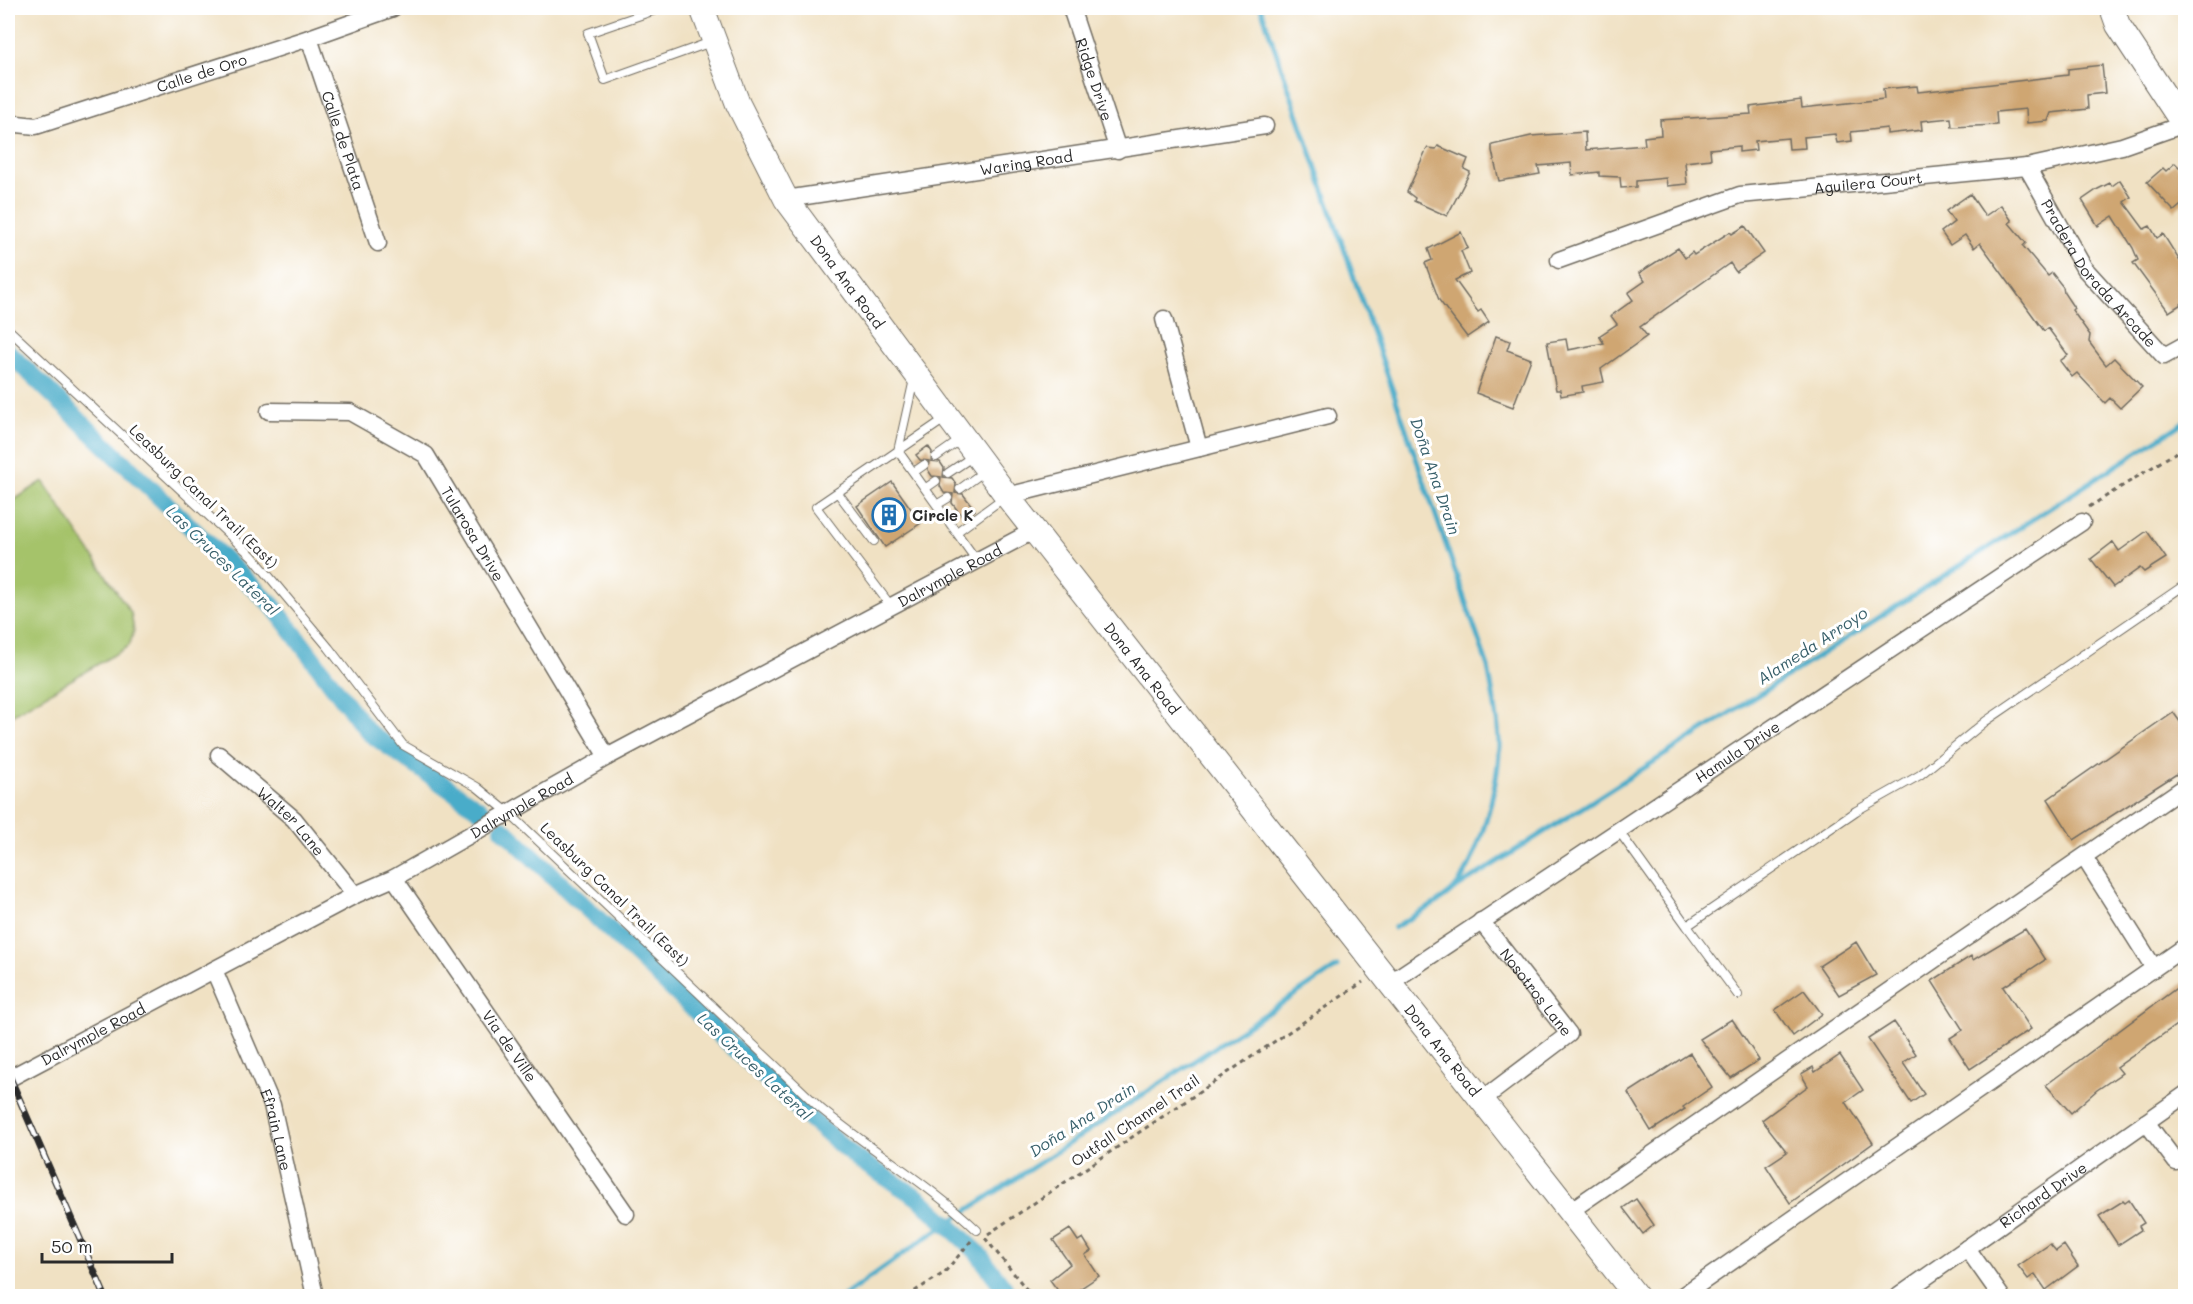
<svg xmlns="http://www.w3.org/2000/svg" width="2193" height="1304" font-family="Mali,sans-serif">
<style>
.green{fill:#a5c36a;stroke:#68774a;stroke-width:1.5}
.lines{fill:none;stroke-linecap:round;stroke-linejoin:round}
.stream{stroke:#4aacc9;stroke-width:5}
.canal{stroke:#4aacc9;stroke-width:18}
.building{fill:#cfa672}
.lane-casing{stroke:#706b60;stroke-width:10}
.street-casing{stroke:#706b60;stroke-width:19}
.secondary-casing{stroke:#706b60;stroke-width:26}
.path{stroke:#706b60;stroke-width:3;stroke-dasharray:4.5 4.5;stroke-linecap:butt}
.lane{stroke:#fff;stroke-width:8}
.street{stroke:#fff;stroke-width:16}
.secondary{stroke:#fff;stroke-width:24}
.rail-casing{stroke:#2b2b2b;stroke-width:7}
.rail{stroke:#fff;stroke-width:4.5;stroke-dasharray:14;stroke-linecap:butt}
.labels{text-anchor:middle;dominant-baseline:central;stroke-width:6;stroke-linejoin:round;paint-order:stroke}
.street-label{font-size:15px;fill:#2b2b2b;stroke:#fff}
.poi-label{font-size:15px;font-weight:bold;fill:#2b2b2b;stroke:#fff;text-anchor:start}
.water-label{font-size:16px;font-style:italic;fill:#375f6a;stroke:#fff}
</style>
<rect width="100%" height="100%" fill="#fff"/>
<filter id="ink" filterUnits="userSpaceOnUse"><feTurbulence type="fractalNoise" baseFrequency=".0167" numOctaves="2"/><feDisplacementMap in="SourceGraphic" scale="12" xChannelSelector="R" yChannelSelector="G"/><feConvolveMatrix kernelMatrix="1 2 1 2 8 2 1 2 1" color-interpolation-filters="sRGB"/></filter>
<filter id="wash" filterUnits="userSpaceOnUse"><feTurbulence type="fractalNoise" baseFrequency=".008" numOctaves="4" result="noise"/><feDisplacementMap in="SourceGraphic" scale="24" xChannelSelector="R" yChannelSelector="G"/><feGaussianBlur stdDeviation="1.35" result="paint"/><feColorMatrix in="noise" values="0 0 0 0 0 0 0 0 0 0 0 0 0 0 0 0 0 1.4 0 .05"/><feComposite in="paint" operator="in"/></filter>
<g filter="url(#wash)">
<rect width="100%" height="100%" fill="#f0e1c3"/>
<!-- green -->
<path class="green" d="M43,481L131,613L134,631L129,646L8,717V504Z"/>
<g class="lines">
<!-- stream -->
<path class="stream" d="M1261,8L1488,667C1492,692 1499,719 1499,744C1500,781 1478,865 1452,891C1439,904 1410,917 1394,928
M1455,889L2186,421
M844,1296L924,1239L1337,967
M1003,1296L1009,1294"/>
<!-- canal -->
<path class="canal" d="M8,352L273,606L368,732L487,815
M503,829L800,1110L857,1159L920,1199L977,1252L1010,1296"/>
</g>
<g id="blocks">
<!-- building -->
<path class="building" d="M2102,65L2105,93L2087,95L2088,109L2051,113L2048,121L2027,123L2026,109L1996,112L1997,125L1952,127L1951,118L1921,121L1922,130L1887,134V128L1851,132L1852,141L1837,143L1835,134L1804,137L1805,148L1789,149L1788,138L1755,141L1756,150L1739,152V146L1710,149L1711,159L1685,162L1687,184L1667,186L1666,178L1636,181V187L1621,188L1620,177L1599,176V172L1572,175L1571,163L1538,166L1540,174L1499,181L1492,151V145L1531,136L1585,132L1586,150L1645,145L1644,137L1661,135L1660,120L1751,114L1750,107L1801,100L1802,108L1884,99L1883,89L1917,86L1918,92L1975,86L2068,75V69Z
M1438,146L1468,159L1464,169L1470,172L1447,216L1414,201L1415,198L1407,192L1427,148L1436,149Z
M2175,163L2186,174V201L2174,211L2147,182L2163,168L2166,171Z
M2120,180L2131,197L2124,202L2144,229L2150,226L2157,238L2163,234L2186,271V301L2169,312L2133,263L2138,260L2133,248L2113,216L2098,226L2082,200L2098,189L2110,183L2112,186Z
M1970,194L1985,216L2001,205L2012,221L2009,223L2026,243L2023,246L2048,276L2052,273L2063,287L2064,293L2074,308L2072,310L2090,335L2089,342L2106,365L2114,358L2142,387L2120,408L2110,398L2105,403L2077,373L2072,377L2060,361L2068,355L2048,328L2044,331L1980,243L1974,248L1965,235L1950,245L1941,232L1954,222L1946,211Z
M1745,226L1764,253L1736,272L1730,263L1640,327L1647,336L1601,369L1604,382L1582,386L1583,392L1561,396L1560,390H1556L1547,342L1566,339L1568,350L1604,343L1599,336L1617,324L1611,316L1633,300L1628,293L1645,281L1639,273L1678,248L1685,258L1692,252L1694,255L1730,232L1732,234Z
M1461,232L1468,248L1461,251L1470,273L1455,280L1478,312L1481,310L1489,322L1467,337L1439,300L1425,263L1432,260L1428,249Z
M1496,336L1510,341L1507,350L1531,359L1513,407L1476,393Z
M928,446L932,452L931,461L940,462L944,468L943,477L952,478L956,484L955,493L963,494L975,510L964,519L952,503L953,494L944,493L940,486L941,477L932,476L928,470L929,461L920,460L916,455Z
M892,482L921,523L885,547L857,506Z
M2147,531L2166,558L2144,572L2140,568L2113,587L2091,559L2113,542L2119,551Z
M2173,712L2186,730V768L2074,840L2048,799Z
M2025,929L2045,960L2003,987L2031,1029L1970,1069L1950,1038L1963,1030L1932,981L1971,956L1973,960Z
M1856,942L1876,975L1839,995L1819,966Z
M2186,981V1018L2117,1067L2122,1073L2097,1090L2071,1113L2046,1085Z
M1804,990L1822,1014L1793,1036L1775,1010Z
M1732,1019L1759,1060L1731,1078L1700,1039Z
M1894,1022L1916,1054L1903,1063L1924,1094L1911,1103L1868,1039Z
M1690,1053L1712,1087L1683,1107L1685,1109L1651,1131L1628,1093Z
M1840,1055L1863,1090L1846,1102L1873,1143L1790,1203L1766,1166L1787,1152L1762,1120L1808,1086L1801,1074L1813,1067L1815,1072Z
M1636,1199L1654,1225L1643,1234L1623,1208Z
M2129,1200L2144,1223L2139,1226L2141,1230L2118,1245L2099,1216L2123,1201L2125,1203Z
M1070,1229L1078,1241L1083,1238L1091,1251L1085,1255L1099,1276L1069,1296H1062L1050,1280L1070,1264L1053,1240Z
M2050,1244L2056,1251L2064,1245L2078,1266L2046,1290L2035,1274L2028,1279L2018,1266Z"/>
</g>
</g>
<g filter="url(#ink)">
<use href="#blocks" fill-opacity="0" stroke="#706b60" stroke-width="1.5"/>
<g class="lines">
<defs>
<path id="lane" d="M661,8L588,33L605,80L714,41
M8,329L252,556L329,648L403,745L477,787L509,813L820,1108C872,1151 929,1184 977,1230
M914,379L898,451L977,561
M936,457L963,438
M914,472L924,465
M948,473L975,455
M926,488L936,481
M960,489L986,470
M838,493L874,541
M938,504L948,498
M958,531L1006,496
M891,606L816,507L946,418
M1618,830L1687,926L1856,811L1920,775L1986,721L2186,584
M1687,926L1738,995"/>
<g id="street">
<path id="s1" d="M1071,8L1118,150"/>
<path id="s2" d="M309,38L378,243"/>
<path id="s3" d="M8,123L36,126L309,38L393,8"/>
<path id="s4" d="M2027,167L2084,268L2164,356L2186,344"/>
<path id="s5" d="M786,199L1265,126"/>
<path id="s6" d="M1559,260L1740,195L2027,167L2122,146L2182,125"/>
<path d="M1164,319L1199,448"/>
<path id="s7" d="M269,411L350,412L426,455L607,757"/>
<path d="M1007,496L1328,416"/>
<path id="s8" d="M219,755L294,819L355,895"/>
<path d="M2084,857L2154,968"/>
<path id="s9" d="M394,878L626,1214"/>
<path id="s10" d="M1481,921L1569,1034L1483,1099"/>
<path id="s11" d="M214,970L272,1105L315,1296"/>
<path id="s12" d="M1391,982L2082,522"/>
<path id="s13" d="M8,1079L355,895L394,878L607,757L1035,530"/>
<path d="M2146,1122L2176,1162"/>
<path d="M1570,1211L2186,786"/>
<path d="M1967,1248L2001,1296"/>
<path d="M1682,1296L2186,946"/>
<path id="s14" d="M1899,1296L2186,1094"/>
</g>
<g id="secondary">
<path id="s15" d="M702,8L738,104L786,199L1007,496L1636,1296"/>
<path d="M2112,8L2118,25L2186,128"/>
</g>
</defs>
<!-- lane casing -->
<use href="#lane" class="lane-casing"/>
<!-- street casing -->
<use href="#street" class="street-casing"/>
<!-- secondary casing -->
<use href="#secondary" class="secondary-casing"/>
<!-- path -->
<path class="path" d="M2089,507L2186,446
M988,1234L1363,982
M985,1238L1032,1296
M907,1296L944,1273L971,1241"/>
<!-- lane -->
<use href="#lane" class="lane"/>
<!-- street -->
<use href="#street" class="street"/>
<!-- secondary -->
<use href="#secondary" class="secondary"/>
<defs>
<path id="rail" d="M8,1073L105,1296"/>
</defs>
<!-- rail casing -->
<use href="#rail" class="rail-casing"/>
<!-- rail -->
<use href="#rail" class="rail"/>
</g>
</g>
<!-- icons -->
<defs>
<symbol id="building-ring" viewBox="-11 -11 22 22"><circle r="9.5" fill="#fff" stroke="#1f6fb2" stroke-width="1.5"/><path d="M-4-6H4V6H1V3H-1V6H-4ZM-2.5-4.3h1.7v1.8h-1.7ZM.8-4.3h1.7v1.8H.8ZM-2.5-1h1.7V.8h-1.7ZM.8-1h1.7V.8H.8Z" fill="#1f6fb2"/></symbol>
</defs>
<g fill-rule="evenodd">
<use href="#building-ring" x="870" y="496" width="38" height="38"/>
</g>
<g class="labels">
<!-- street labels -->
<g class="street-label">
<text stroke="none"><textPath href="#s3" startOffset="202">Calle de Oro</textPath></text>
<text stroke="none"><textPath href="#s1" startOffset="75">Ridge Drive</textPath></text>
<text stroke="none"><textPath href="#s2" startOffset="108">Calle de Plata</textPath></text>
<text stroke="none"><textPath href="#s5" startOffset="243">Waring Road</textPath></text>
<text stroke="none"><textPath href="#s6" startOffset="321">Aguilera Court</textPath></text>
<text stroke="none"><textPath href="#s4" startOffset="129">Pradera Dorada Arcade</textPath></text>
<text stroke="none"><textPath href="#s15" startOffset="312">Dona Ana Road</textPath></text>
<text transform="translate(204 496) rotate(44)">Leasburg Canal Trail (East)</text>
<text stroke="none"><textPath href="#s7" startOffset="260">Tularosa Drive</textPath></text>
<text stroke="none"><textPath href="#s13" startOffset="1068">Dalrymple Road</textPath></text>
<text stroke="none"><textPath href="#s15" startOffset="798">Dona Ana Road</textPath></text>
<text stroke="none"><textPath href="#s12" startOffset="416">Hamula Drive</textPath></text>
<text stroke="none"><textPath href="#s13" startOffset="582">Dalrymple Road</textPath></text>
<text stroke="none"><textPath href="#s8" startOffset="98">Walter Lane</textPath></text>
<text transform="translate(615 894) rotate(44)">Leasburg Canal Trail (East)</text>
<text stroke="none"><textPath href="#s10" startOffset="90">Nosotros Lane</textPath></text>
<text stroke="none"><textPath href="#s13" startOffset="96">Dalrymple Road</textPath></text>
<text stroke="none"><textPath href="#s9" startOffset="204">Via de Ville</textPath></text>
<text stroke="none"><textPath href="#s15" startOffset="1284">Dona Ana Road</textPath></text>
<text transform="translate(1135 1120) rotate(-34)">Outfall Channel Trail</text>
<text stroke="none"><textPath href="#s11" startOffset="172">Efrain Lane</textPath></text>
<text stroke="none"><textPath href="#s14" startOffset="176">Richard Drive</textPath></text>
</g>
<!-- poi labels -->
<g class="poi-label">
<text x="912" y="515">Circle K</text>
</g>
<!-- water labels -->
<g class="water-label">
<text transform="translate(1436 476) rotate(71)">Doña Ana Drain</text>
<text transform="translate(223 560) rotate(44)">Las Cruces Lateral</text>
<text transform="translate(1812 645) rotate(-33)">Alameda Arroyo</text>
<text transform="translate(755 1066) rotate(43)">Las Cruces Lateral</text>
<text transform="translate(1082 1119) rotate(-33)">Doña Ana Drain</text>
</g>
</g>
<!-- margin -->
<rect width="2193" height="1304" fill="none" stroke="#fff" stroke-width="30"/>
<!-- scale -->
<path d="M42 1253v9h130v-9" fill="none" stroke="#2b2b2b" stroke-width="3"/>
<text x="51" y="1253" font-size="18" fill="#2b2b2b" stroke="#ffffff" stroke-width="4.5" paint-order="stroke">50 m</text>
</svg>
